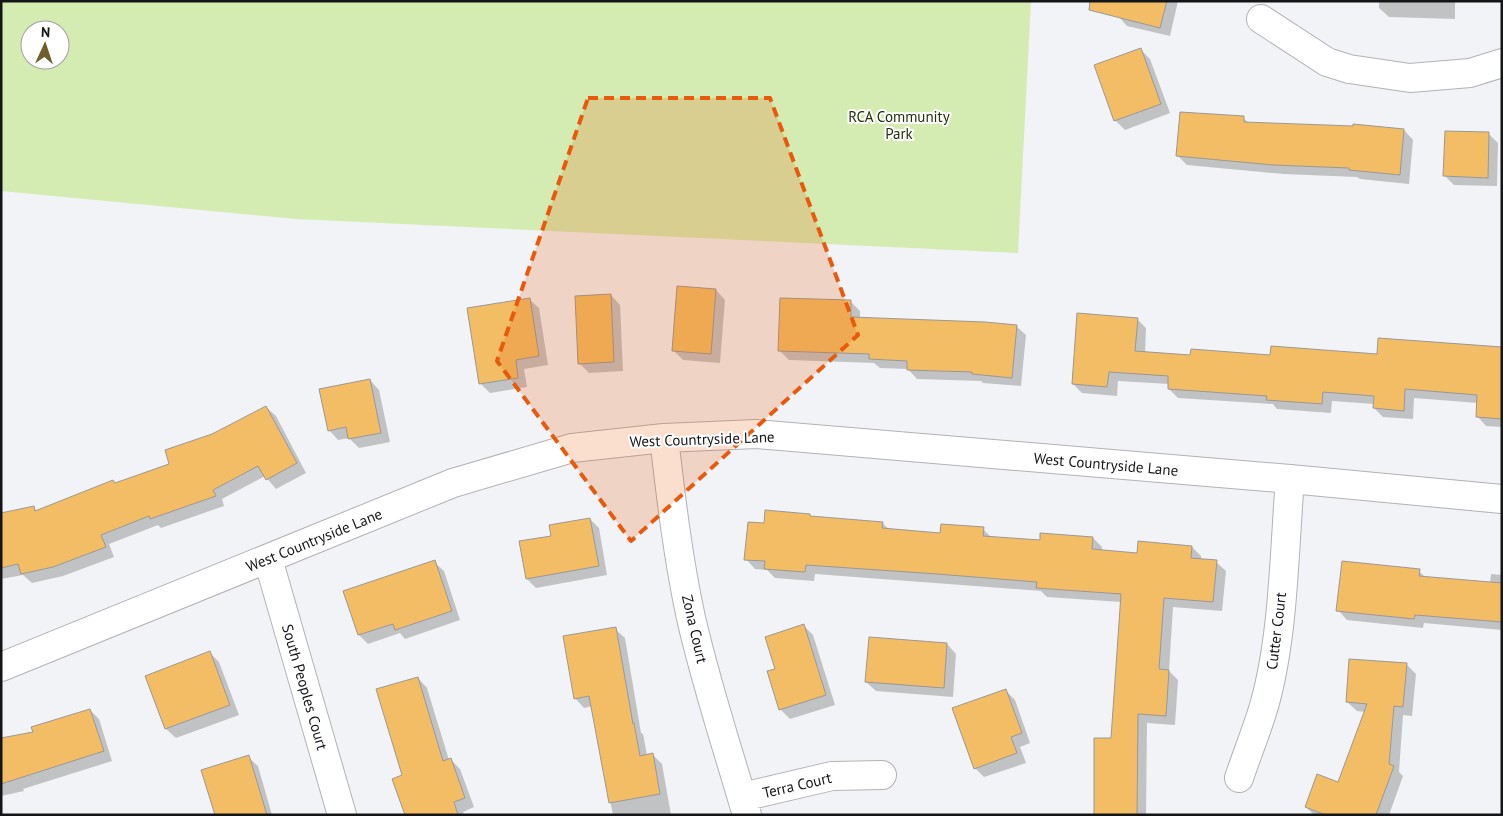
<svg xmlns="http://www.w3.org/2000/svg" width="1503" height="816" font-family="'PT Sans',sans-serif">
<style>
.green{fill:#d4ecb2;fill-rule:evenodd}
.shadow{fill:#0003}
.building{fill:#f3bd66;stroke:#9a9896}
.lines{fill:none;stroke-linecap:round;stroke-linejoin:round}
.minor-casing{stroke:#b2b2b6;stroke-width:30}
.minor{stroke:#fff;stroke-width:28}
.marked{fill:#e8590c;fill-opacity:0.2;stroke:#e8590c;stroke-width:4;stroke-dasharray:10 6;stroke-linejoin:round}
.labels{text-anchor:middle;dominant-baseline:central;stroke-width:4;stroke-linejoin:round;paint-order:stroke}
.park-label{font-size:15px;fill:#23300a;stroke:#fff}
.street-label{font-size:15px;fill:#141516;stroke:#fff}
</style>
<rect width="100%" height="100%" fill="#f2f3f6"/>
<!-- green -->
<path class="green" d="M1,1H1031L1018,253L296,219L1,191ZM30,30H60V60H30Z"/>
<!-- shadow -->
<path class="shadow" d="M1121,1H1178L1170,36L1127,26L1118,16Z
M1379,1H1455V19L1389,17L1379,8Z
M1140,49L1150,59L1170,113L1125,130L1115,120Z
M1243,118L1249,123L1354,127V126L1404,130L1413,140L1409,184L1360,179L1357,177L1284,174L1187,165L1178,156Z
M1489,134L1498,143L1497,186L1454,185L1445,176Z
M716,290L725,300L720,363L683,360L673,350Z
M611,295L620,305L623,371L589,373L579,363Z
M529,299L539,308L548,365L524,369L527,387L490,393L480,383Z
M851,302L860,311V319L1016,326L1026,335L1021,386L983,383L981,381L917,379L908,369L880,368L874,363L789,360L780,351Z
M1137,319L1146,328L1145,353L1192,356H1378L1502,348V427L1486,426L1477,416L1478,403L1414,398L1413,419L1383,417L1374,408V404L1332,401L1331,413L1277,409L1273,404L1178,398L1169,389V384L1118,381L1117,396L1082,393L1073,384Z
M370,380L379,390L390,442L359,448L349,438L338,440L329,430Z
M266,407L276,416L306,473L276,489L265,476L222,499L224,506L161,528L158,525L109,544L114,557L63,576L32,583L23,575L1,579V515L34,508L37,511L171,465L213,435Z
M810,515L812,518L882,523L890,530L941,534L983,529L992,538L1041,541L1093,538L1102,547V551L1138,554L1192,547L1201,556V560L1216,562L1226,571L1222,611L1173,607L1169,671L1178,680L1175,725L1147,723L1146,815H1095L1112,739L1121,602L1047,597L1041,591L815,574L814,581L775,578L767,570L755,569L746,559L765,525Z
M590,519L599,528L607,575L536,588L527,579L552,537Z
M434,562L444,571L460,620L405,639L400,633L368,644L359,635L344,592Z
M1419,571L1426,578L1490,583L1491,574L1502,575V630L1424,623L1423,628L1347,620L1338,610Z
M804,626L813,635L835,705L790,719L780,709L776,670Z
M615,629L625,638L641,733L643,734L647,755L652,754L662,764L671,815H613L592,706L584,708L575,698Z
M947,644L956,654L953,697L876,691L866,682Z
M210,653L219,662L239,715L176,738L166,729L147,676Z
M1406,664L1416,674L1412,716L1403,715L1399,772L1403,776L1389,815H1314L1306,807L1339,784L1365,712L1357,711L1347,702Z
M418,678L427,688L449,760H451L460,769L474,807L463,812L464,815H406L404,776Z
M1006,691L1015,700L1030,743L1020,747L1026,763L984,777L975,768Z
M90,710L99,719L112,761L23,789L24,791L1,796V739L34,733Z
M248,757L258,766L272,815H216Z"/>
<!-- building -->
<path class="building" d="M1090,1H1167L1160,28L1089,10Z
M1141,48L1161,104L1114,121L1094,65Z
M1180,112L1244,116V122L1353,126V124L1404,129L1400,175L1349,170V168L1273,165L1176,156Z
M1445,131L1489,132L1488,178L1443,176Z
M677,286L716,289L711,354L672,351Z
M611,294L614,362L578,364L575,296Z
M530,298L539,356L516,360L518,378L479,384L467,308Z
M780,298L851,300V317L985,322L1017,325L1012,378L972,374V372L907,370V361L869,359V354L778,351Z
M1077,313L1138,318L1135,351L1190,355L1191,349L1270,355L1271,346L1377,354L1378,338L1502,347V419L1476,417L1477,395L1405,389L1404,411L1373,408L1374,396L1323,392L1322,404L1266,400L1267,396L1168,389V376L1109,372L1107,387L1072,384Z
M370,379L381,433L348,439L346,427L328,431L319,389Z
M266,406L297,463L266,480L258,466L213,490L216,496L150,519L149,516L101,535L106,547L53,567L21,574L18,564L1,568V513L34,506L35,511L113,480L115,483L169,464L165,450L212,434Z
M765,510L810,514V516L883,522L882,528L940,533L941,524L984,527L983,536L1040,540V533L1093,537L1092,549L1137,553L1138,541L1192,546L1191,558L1217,560L1213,602L1164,598L1159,669L1169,670L1166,716L1138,714L1137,815H1094V738H1111L1121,594L1036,588L1037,582L937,574L806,565L805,572L764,569L765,561L744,560L748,522L764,523Z
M590,518L599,566L526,579L519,541L551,536L549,525Z
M435,560L452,611L395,630L393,624L358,635L343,591Z
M1342,561L1420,569L1419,576L1502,583V622L1415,615L1414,619L1336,611Z
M804,624L826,695L779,710L767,671L775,669L765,637Z
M616,627L633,724L634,723L640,756L653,753L660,794L609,803L589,696L574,699L563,636Z
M869,637L947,643L944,688L865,682Z
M210,651L230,705L165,729L145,676Z
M1349,659L1407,663L1403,707L1394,706L1389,764L1394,766L1376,815H1326L1305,807L1317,774L1338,782L1367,704L1346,702Z
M418,677L443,761L451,758L465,798L454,802L458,815H405L392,779L402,775L376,689Z
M1006,689L1022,733L1011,737L1017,753L974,769L952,708Z
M90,709L104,751L1,784V738L33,732L31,727Z
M249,755L267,815H215L201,770Z"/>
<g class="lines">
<defs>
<path id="minor" d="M1261,19L1327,62L1349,69L1410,78L1470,73L1502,63
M664,438C671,498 678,558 691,618C706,684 728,750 747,815
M268,559L342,815
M1,667L453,483L572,448L664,438L756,434L1290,479L1502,499
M1239,778C1247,754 1257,730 1264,706C1284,636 1284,552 1290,479
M742,797L832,776L882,775"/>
</defs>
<!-- minor casing -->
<use href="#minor" class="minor-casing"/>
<!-- minor -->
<use href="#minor" class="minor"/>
</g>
<!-- marked area -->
<path class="marked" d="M588,98H770L858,335L631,541L497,361Z"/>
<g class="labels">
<!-- park labels -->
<g class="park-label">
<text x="899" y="116">RCA Community<tspan x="899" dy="17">Park</tspan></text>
</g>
<!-- street labels -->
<g class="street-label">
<text transform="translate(702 439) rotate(-2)">West Countryside Lane</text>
<text transform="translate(1106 464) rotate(5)">West Countryside Lane</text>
<text transform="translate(314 540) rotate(-22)">West Countryside Lane</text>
<text transform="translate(695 629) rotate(77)">Zona Court</text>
<text transform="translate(1276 631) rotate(-83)">Cutter Court</text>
<text transform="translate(305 687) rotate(74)">South Peoples Court</text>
<text transform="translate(797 785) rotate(-13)">Terra Court</text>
</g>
</g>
<!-- border -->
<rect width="1503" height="816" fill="none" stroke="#141516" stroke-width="5"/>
<!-- north arrow -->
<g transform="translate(45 45) rotate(3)"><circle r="24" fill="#ffffff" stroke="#a1a1a2"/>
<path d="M0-4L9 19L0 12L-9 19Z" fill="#6f5f2d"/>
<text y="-8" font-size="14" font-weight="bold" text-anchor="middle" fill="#141516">N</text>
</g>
</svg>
